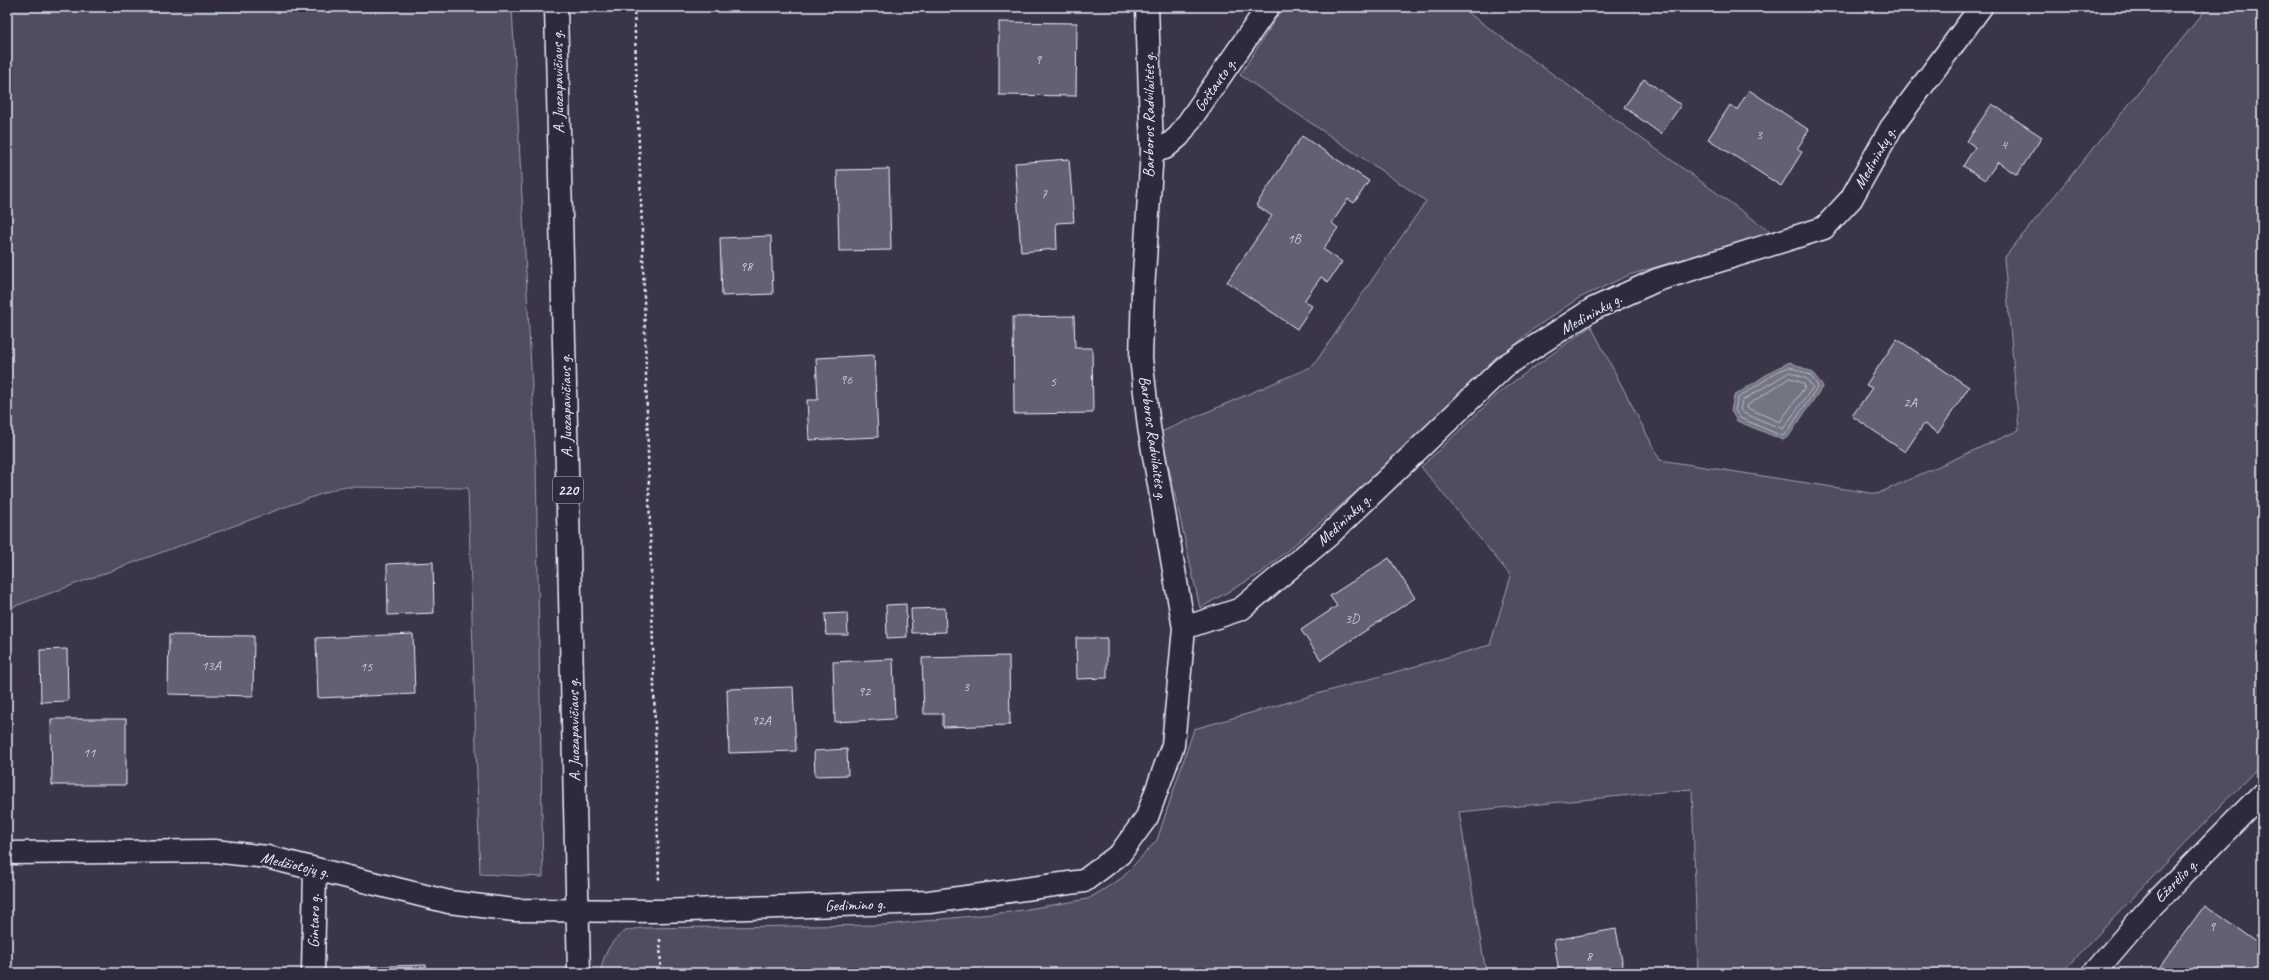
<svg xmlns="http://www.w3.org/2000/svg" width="2269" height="980" font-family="Caveat,sans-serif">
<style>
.green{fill:#504e5f;stroke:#9ca0ac}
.water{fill:#737482;stroke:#a2a6b1}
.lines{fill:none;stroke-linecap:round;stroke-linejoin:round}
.shore{stroke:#b9bfc9;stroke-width:1}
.building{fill:#636171;stroke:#e8f1f8}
.minor-casing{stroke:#e8f1f8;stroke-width:25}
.primary-casing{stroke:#e8f1f8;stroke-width:25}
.path{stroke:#e8f1f8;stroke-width:2.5;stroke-dasharray:3 3;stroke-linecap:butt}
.minor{stroke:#2f2a3d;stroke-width:22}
.primary{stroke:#2f2a3d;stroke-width:22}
.labels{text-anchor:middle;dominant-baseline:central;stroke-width:3;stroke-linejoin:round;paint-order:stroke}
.number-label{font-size:14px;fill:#c7cdd6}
.shield{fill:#2f2a3d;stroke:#b0b5c0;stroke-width:1}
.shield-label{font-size:15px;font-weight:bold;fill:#e8f1f8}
.street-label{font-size:16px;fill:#e8f1f8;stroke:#2f2a3d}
</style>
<rect width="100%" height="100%" fill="#3a3648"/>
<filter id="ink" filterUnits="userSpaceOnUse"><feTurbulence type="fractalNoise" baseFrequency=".025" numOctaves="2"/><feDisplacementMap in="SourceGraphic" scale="8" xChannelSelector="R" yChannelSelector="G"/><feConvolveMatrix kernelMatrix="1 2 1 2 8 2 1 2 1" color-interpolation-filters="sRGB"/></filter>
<g filter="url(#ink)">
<!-- green -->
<path class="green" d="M7,7H512L536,463L543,877L480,874L468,488L340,487L7,609Z
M1283,7H1460L1772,233L1629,275L1577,299L1529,332L1407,449L1261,573L1200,608L1161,432L1313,366L1426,201L1240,75Z
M2208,7H2262V398L2254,407L2262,414V763L2061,973H1698L1692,789L1459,812L1486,973H601C601,958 612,938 626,931C630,929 637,929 641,928L886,925L1010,912L1088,899L1122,878L1157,840L1194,729L1490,645L1511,576L1421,467L1502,390L1591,326L1660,460L1877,494L2019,430L2004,258Z"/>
<!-- water -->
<path class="water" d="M2152,7H2178L2167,14Z
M1790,362L1812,372L1823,386L1789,436L1783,440L1737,421L1731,411L1734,396L1775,369Z"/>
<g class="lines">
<!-- shore -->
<path class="shore" d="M1790,367L1810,375L1818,386L1786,434L1782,436L1740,418L1735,410L1738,398L1777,372Z
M1790,372L1807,379L1813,387L1783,429L1743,413L1740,409L1742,401Z
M1790,378L1803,383L1805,387L1780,422L1747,408L1748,405Z"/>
</g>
<!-- building -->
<path class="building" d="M999,22L1077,23L1076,96L999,95Z
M1644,79L1681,105L1661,134L1624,107Z
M1749,90L1809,130L1797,149L1802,152L1781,186L1708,139L1730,105L1737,110Z
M1992,104L2042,137L2017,175L1998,162L1985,180L1963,166L1975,147L1967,141Z
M1302,136L1369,181L1354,203L1348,199L1332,223L1338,228L1323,249L1342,262L1328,282L1321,277L1304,301L1312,306L1297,329L1227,282L1272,216L1256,205Z
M1069,159L1074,222L1056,223L1057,249L1021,252L1015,163Z
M889,169L891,250L839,251L837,170Z
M771,236L773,294L722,296L720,238Z
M1074,316L1075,348H1092L1093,413L1014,414L1013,317Z
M1897,339L1969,387L1938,433L1924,424L1905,452L1852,416L1872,388L1866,385Z
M874,355L878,437L809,440L807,400H818L816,358Z
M1389,558L1415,598L1321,660L1301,630L1337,606L1330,596Z
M433,562L434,613L388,615L387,564Z
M906,604L907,637L887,638L886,605Z
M945,608L946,632L912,633L911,609Z
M847,613L848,635H826L825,614Z
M413,634L415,694L318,698L316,638Z
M169,635L254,636L253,696L168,694Z
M1076,638H1107V678L1077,679Z
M67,649L68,701L41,702L40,650Z
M1009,656L1010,725L943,727V714H924L922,658Z
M893,659L895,719L835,722L833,662Z
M793,687L796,751L729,753L727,689Z
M51,719H126V785H52Z
M847,749L848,775L815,776L814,751Z
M2205,905L2262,946V973L2156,972Z
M1616,929L1624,972L1559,973L1554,940Z
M426,965L427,973H353V967Z"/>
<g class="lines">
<defs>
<path id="minor" d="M1152,151L1165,148L1179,136L1268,7
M1184,628L1241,609L1329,535L1505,366L1593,309L1657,280L1824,228L1851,199L1891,128L1981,7
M7,853L214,851L267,857L449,902L515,910L660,911L929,902L1084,881L1120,854L1147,817L1173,745L1184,628L1149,427L1141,358L1143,290L1152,151L1147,7
M313,973L315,869
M2094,973L2146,912L2262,794"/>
<path id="primary" d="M556,7L579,973"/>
</defs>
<!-- minor casing -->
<use href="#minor" class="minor-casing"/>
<!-- primary casing -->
<use href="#primary" class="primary-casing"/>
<!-- path -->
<path class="path" d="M634,7L643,257L659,882
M660,939L661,973"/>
<!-- minor -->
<use href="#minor" class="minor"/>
<!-- primary -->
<use href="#primary" class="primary"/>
</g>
</g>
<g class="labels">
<!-- number labels -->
<g class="number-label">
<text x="1038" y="59">9</text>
<text x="1759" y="134">3</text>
<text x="2004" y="144">4</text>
<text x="1044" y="193">7</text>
<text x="1294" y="238">1B</text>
<text x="746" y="266">98</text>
<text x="846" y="379">96</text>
<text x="1053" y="381">5</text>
<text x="1910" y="402">2A</text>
<text x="1352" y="618">3D</text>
<text x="211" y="665">13A</text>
<text x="366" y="666">15</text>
<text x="966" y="686">3</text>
<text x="864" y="691">92</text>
<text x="761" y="720">92A</text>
<text x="89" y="752">11</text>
<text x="2212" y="926">9</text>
<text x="1589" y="956">8</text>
</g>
<!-- shield labels -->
<rect class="shield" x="553" y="477" width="30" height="26" rx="3"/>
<g class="shield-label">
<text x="568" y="490">220</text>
</g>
<!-- street labels -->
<g class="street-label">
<text transform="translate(558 82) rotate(-91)">A. Juozapavičiaus g.</text>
<text transform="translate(1215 85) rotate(-55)">Goštauto g.</text>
<text transform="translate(1149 115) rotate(-90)">Barboros Radvilaitės g.</text>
<text transform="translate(1875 158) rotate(-60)">Medininkų g.</text>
<text transform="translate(1591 314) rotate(-29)">Medininkų g.</text>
<text transform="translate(566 406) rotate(-91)">A. Juozapavičiaus g.</text>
<text transform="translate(1153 438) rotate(82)">Barboros Radvilaitės g.</text>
<text transform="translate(1344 520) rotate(-43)">Medininkų g.</text>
<text transform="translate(574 730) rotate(-91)">A. Juozapavičiaus g.</text>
<text transform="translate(295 865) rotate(13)">Medžiotojų g.</text>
<text transform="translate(2176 881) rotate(-45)">Ežerėlio g.</text>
<text transform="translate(855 905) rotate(-2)">Gedimino g.</text>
<text transform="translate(314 921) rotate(-89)">Gintaro g.</text>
</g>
</g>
<!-- margin -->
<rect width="2269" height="980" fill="none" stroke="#2f2a3d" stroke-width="24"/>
<rect x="12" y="12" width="2245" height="956" fill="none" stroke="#e8f1f8" stroke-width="1.5" filter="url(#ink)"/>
</svg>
